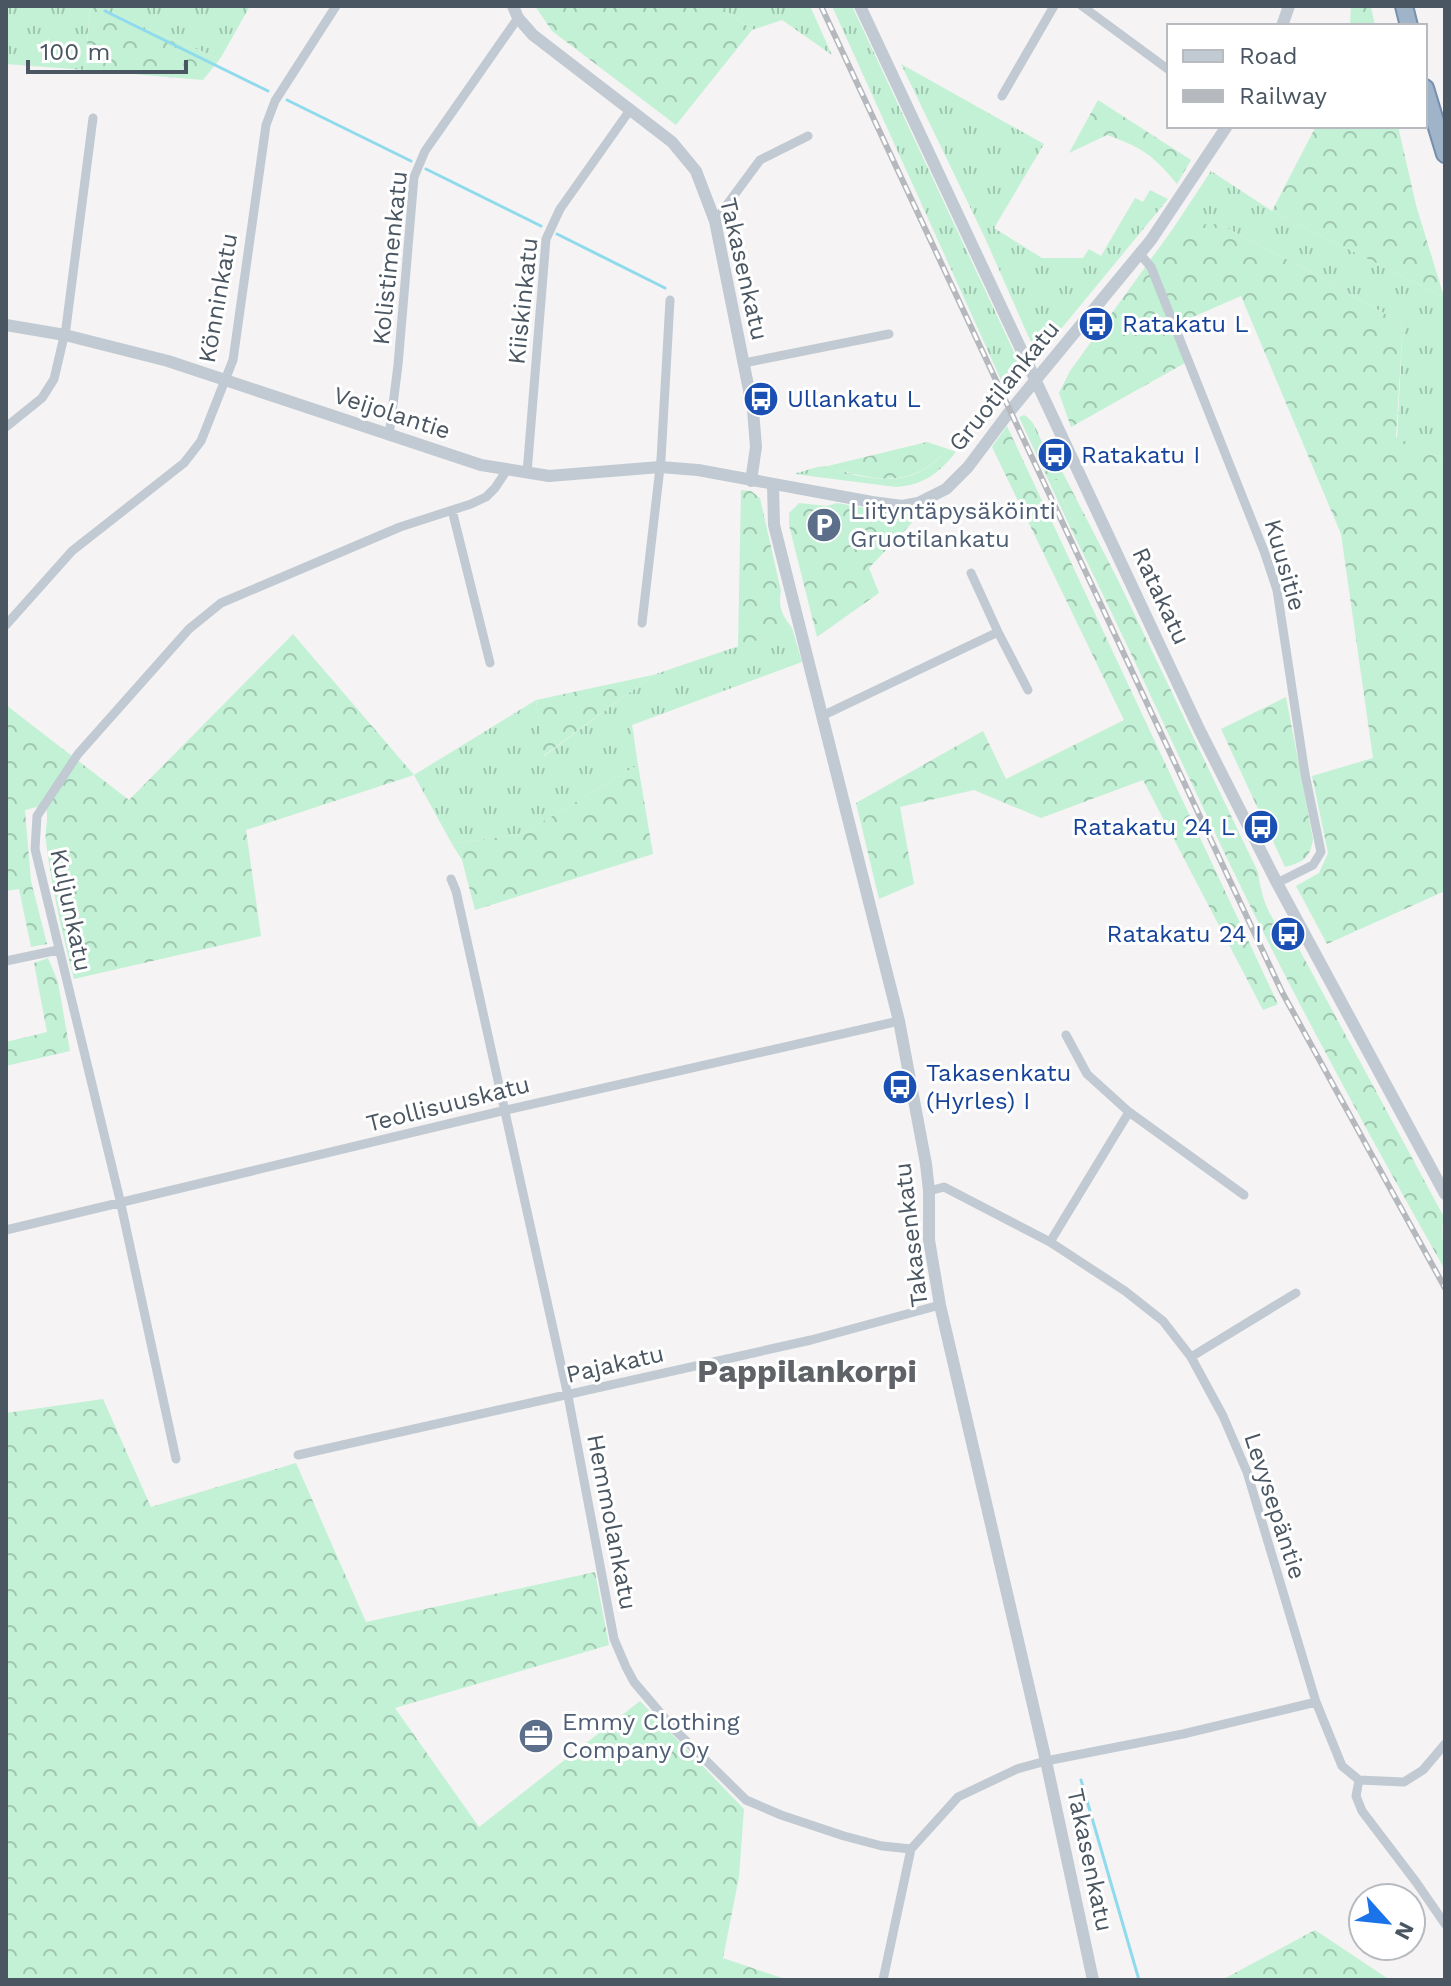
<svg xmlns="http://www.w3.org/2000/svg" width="1451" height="1986" font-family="'Work Sans',sans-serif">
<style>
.grass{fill:url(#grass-tufts)}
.forest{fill:url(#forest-crowns)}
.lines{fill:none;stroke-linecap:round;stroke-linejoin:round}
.stream{stroke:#90daee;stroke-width:3}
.trunk-casing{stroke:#7690ad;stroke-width:20}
.minor{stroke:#c1cad2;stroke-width:9}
.tertiary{stroke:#c1cad2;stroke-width:12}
.trunk{stroke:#9fb4c9;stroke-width:16}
.rail-casing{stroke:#b5b8bd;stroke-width:6}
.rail{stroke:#fff;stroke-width:3;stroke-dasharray:9;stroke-linecap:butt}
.labels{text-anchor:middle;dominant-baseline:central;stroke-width:6;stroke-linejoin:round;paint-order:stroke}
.street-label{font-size:24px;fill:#4a5661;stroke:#fff}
.transit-label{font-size:24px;fill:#164399;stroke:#fff;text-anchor:start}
.service-label{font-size:24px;fill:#4e5e75;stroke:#fff;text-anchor:start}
.district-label{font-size:32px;font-weight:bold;fill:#5f6368;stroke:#fff}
</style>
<defs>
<pattern id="grass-tufts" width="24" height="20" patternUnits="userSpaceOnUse" patternTransform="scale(2)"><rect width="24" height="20" fill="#c3f1d5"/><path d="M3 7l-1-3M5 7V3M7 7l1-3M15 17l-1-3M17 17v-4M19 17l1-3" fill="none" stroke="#a0c6b0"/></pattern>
<pattern id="forest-crowns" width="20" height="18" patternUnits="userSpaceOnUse" patternTransform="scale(2)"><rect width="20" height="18" fill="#c3f1d5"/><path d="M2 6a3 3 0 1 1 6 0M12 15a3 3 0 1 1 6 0" fill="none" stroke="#a0c6b0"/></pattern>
</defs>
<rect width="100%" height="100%" fill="#f5f3f3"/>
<!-- grass -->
<path class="grass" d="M6,6L90,7L85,70L6,64Z
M107,6H250L220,59L106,11Z
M720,6H810L832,55L782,20L752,30Z
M832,6H852L1021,367L1008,379L1010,390L1007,393Z
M901,64L1044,144L994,228L1042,258H1083L1089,249L1101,256L1135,198L1143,202L1150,190L1168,199L1042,352L1038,351L1030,340L985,238Z
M1211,171L1272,211L1444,297L1445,460L1397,438L1403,324L1309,271L1219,224L1172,230Z
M1024,415C1038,423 1039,441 1048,453C1053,461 1059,466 1064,475L1054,480L1075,527L1071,529L1019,417Z
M948,449L956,452C939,473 924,485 896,487L794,474C804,471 815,467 825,466C835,466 845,473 855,475C895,484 921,479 948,449Z
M792,628L802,662L632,725L638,765L522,834L452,844L414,775L536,700L544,756L653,675Z"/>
<!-- forest -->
<path class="forest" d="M88,6H107L106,11L220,59L203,80L85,70L90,8Z
M535,6H720L752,30L676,125L552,31Z
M1351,6H1371L1375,26H1350Z
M1098,100L1191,160L1177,184C1153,155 1143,148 1107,135L1069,153Z
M1316,126H1398L1416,205L1444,297L1272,211Z
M1219,224L1309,271L1403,324L1396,437L1445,460V891L1327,944L1296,886L1319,873L1328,853L1312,776L1373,758L1341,534L1241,296L1172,326L1185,363L1071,427L1059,393L1070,371L1172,230L1185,225Z
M1007,426L1278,1004L1263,1010L1143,780L1041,818L974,790L900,807L914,884L879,899L856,803L983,731L1006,779L1124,720L992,447Z
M927,442L948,449C912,489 875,482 828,466Z
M1064,475L1118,580L1258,872C1262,904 1273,927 1298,947L1444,1217C1440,1227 1445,1256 1445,1270C1368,1133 1292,995 1224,852C1173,745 1124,636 1071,529L1075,527L1054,480Z
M741,490L751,491L760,498L781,591C778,608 782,615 792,628L738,647Z
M799,503L827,506L837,503L899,514L924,510L869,568L879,593L817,637L789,525V513Z
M293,634L414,775L246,830L261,936L74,979C62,933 52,889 46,842C44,830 50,817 45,805L25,810L31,881L47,944L31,947L19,889L6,891V705L129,800Z
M653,675L543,756L536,700Z
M1286,697L1313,839C1310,859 1303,862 1285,867L1221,729Z
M638,765L653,854L475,910L462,860L452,844L522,834Z
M48,958L58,982L70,1051L6,1066V1042L47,1032L34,963Z
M103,1399L151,1507L296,1463L366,1622L595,1572L609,1645L395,1708L479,1827L640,1701L744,1809L739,1877L723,1958L788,1980H6V1413Z
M1315,1930L1390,1980H1222Z"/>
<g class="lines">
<!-- stream -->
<path class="stream" d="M105,11L268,91
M287,100L411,161
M426,169L541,226
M557,234L665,288
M1081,1780L1139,1980"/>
<defs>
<path id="trunk" d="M1404,6L1409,26
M1425,88L1445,154"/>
</defs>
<!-- trunk casing -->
<use href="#trunk" class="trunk-casing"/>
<!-- minor -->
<path class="minor" d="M1082,6L1169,70
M1002,96L1054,6
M715,221L760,160L808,136
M1140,254L1151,267L1264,551L1277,590L1305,774L1321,852L1313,865L1277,883
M744,363L889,334
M6,427L42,398L54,379L66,328L93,118
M389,436L398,365L414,177L425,151L518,18
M527,473L546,239L560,209L630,110
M452,510L490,663
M971,573L998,632L1028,690
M642,623L661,459L670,300
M6,625L72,551L184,463L201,441L233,360L266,125L275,101L336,6
M824,715L998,632
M451,879L456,891L568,1396L614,1639L626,1667L634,1682L674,1729L746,1800L781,1815L844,1836L882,1846L911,1849L958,1797L1017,1769L1046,1761L1183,1734L1316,1702
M6,961L58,950
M1129,1112L1244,1195
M929,1191L944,1187L1050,1242L1125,1291L1163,1321L1191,1357L1223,1416L1247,1472L1316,1702L1342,1766L1359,1780L1404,1782L1423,1770L1445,1744
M6,1230L506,1110L899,1021
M1050,1242L1129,1112L1087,1074L1066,1035
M1191,1357L1296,1293
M298,1455L811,1340L940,1305
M176,1459L120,1200L35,849L37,816L78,754L189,629L221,603L400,527L471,504L486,497L495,488L507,470
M1359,1780L1356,1796L1362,1811L1416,1882L1445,1924
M883,1980L911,1849"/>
<!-- tertiary -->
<path class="tertiary" d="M513,6L518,18L533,35L672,142L696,171L715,221L753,410L756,447L751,481
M860,6L1199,729L1277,883L1445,1194
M1282,26L1289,6
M6,325L65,335L168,361L481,465L549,476L660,467L698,470L872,502L902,506L918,503L946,489L968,467L1010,411L1151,240L1227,126
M773,485L774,525L899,1021L926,1164L929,1191V1240L940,1305L1046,1761L1093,1980"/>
<!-- trunk -->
<use href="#trunk" class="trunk"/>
<defs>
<path id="rail" d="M821,6L1282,992L1445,1288"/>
</defs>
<!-- rail casing -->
<use href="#rail" class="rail-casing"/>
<!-- rail -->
<use href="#rail" class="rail"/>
</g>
<!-- icons -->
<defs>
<symbol id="bus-disc" viewBox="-11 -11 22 22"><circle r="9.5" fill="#1a4fb4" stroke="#fff"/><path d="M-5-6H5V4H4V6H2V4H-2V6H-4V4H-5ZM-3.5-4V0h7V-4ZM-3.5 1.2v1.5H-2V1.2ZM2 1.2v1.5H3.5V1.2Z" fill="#fff"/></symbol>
<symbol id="parking-disc" viewBox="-11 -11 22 22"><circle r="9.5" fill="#5c6f8a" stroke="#fff"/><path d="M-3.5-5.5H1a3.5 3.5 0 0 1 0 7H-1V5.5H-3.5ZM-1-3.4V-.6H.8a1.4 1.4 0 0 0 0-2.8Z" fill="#fff"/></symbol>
<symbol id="office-disc" viewBox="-11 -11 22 22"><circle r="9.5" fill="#5c6f8a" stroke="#fff"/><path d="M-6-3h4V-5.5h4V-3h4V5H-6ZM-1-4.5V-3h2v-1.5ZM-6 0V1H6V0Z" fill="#fff"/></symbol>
</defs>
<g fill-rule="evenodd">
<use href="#bus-disc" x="1076" y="304" width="40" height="40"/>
<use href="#bus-disc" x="741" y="379" width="40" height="40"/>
<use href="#bus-disc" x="1035" y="435" width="40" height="40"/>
<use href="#parking-disc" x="804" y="505" width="40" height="40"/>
<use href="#bus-disc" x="1241" y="807" width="40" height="40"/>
<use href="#bus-disc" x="1268" y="914" width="40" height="40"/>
<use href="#bus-disc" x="880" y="1067" width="40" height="40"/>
<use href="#office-disc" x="516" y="1716" width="40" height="40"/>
</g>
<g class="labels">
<!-- street labels -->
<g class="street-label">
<text transform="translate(390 258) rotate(-84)">Kolistimenkatu</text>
<text transform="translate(744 269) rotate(77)">Takasenkatu</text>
<text transform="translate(218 298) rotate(-80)">Könninkatu</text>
<text transform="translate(523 301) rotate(-84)">Kiiskinkatu</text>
<text transform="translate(1004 386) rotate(-51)">Gruotilankatu</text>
<text transform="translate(392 413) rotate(18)">Veijolantie</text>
<text transform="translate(1285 565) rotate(74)">Kuusitie</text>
<text transform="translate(1161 596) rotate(65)">Ratakatu</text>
<text transform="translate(71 910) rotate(78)">Kuljunkatu</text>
<text transform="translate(448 1104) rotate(-14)">Teollisuuskatu</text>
<text transform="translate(911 1235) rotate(-97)">Takasenkatu</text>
<text transform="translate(615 1364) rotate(-13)">Pajakatu</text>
<text transform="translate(1275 1506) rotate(72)">Levysepäntie</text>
<text transform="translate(612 1522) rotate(79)">Hemmolankatu</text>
<text transform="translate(1090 1860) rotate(78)">Takasenkatu</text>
</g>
<!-- transit labels -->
<g class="transit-label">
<text x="1122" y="324">Ratakatu L</text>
<text x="787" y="399">Ullankatu L</text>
<text x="1081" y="455">Ratakatu I</text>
<text x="1235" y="827" text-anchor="end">Ratakatu 24 L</text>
<text x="1262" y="934" text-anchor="end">Ratakatu 24 I</text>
<text x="926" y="1073">Takasenkatu<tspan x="926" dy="28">(Hyrles) I</tspan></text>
</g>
<!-- service labels -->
<g class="service-label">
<text x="850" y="511">Liityntäpysäköinti<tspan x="850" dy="28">Gruotilankatu</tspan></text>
<text x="562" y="1722">Emmy Clothing<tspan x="562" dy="28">Company Oy</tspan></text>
</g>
<!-- district labels -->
<g class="district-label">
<text x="807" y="1371">Pappilankorpi</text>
</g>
</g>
<!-- border -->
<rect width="1451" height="1986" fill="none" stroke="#4a5661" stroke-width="16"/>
<!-- legend -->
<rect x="1167" y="24" width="260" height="104" fill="#ffffff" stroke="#b7bbc0" stroke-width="2"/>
<rect x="1183" y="50" width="40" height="12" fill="#c1cad2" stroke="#b7bbc0" stroke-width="2"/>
<text x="1239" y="64" font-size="24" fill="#4a5661">Road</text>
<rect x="1183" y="90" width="40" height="12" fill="#b5b8bd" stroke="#b7bbc0" stroke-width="2"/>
<text x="1239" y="104" font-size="24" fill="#4a5661">Railway</text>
<!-- north arrow -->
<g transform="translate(1387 1922) rotate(117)"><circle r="38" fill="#ffffff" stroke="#b7bbc0" stroke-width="2"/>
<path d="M0-6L14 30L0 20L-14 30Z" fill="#1a73e8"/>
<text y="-12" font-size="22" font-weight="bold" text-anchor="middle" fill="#4a5661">N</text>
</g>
<!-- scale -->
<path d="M28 60v12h158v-12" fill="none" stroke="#4a5661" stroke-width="4"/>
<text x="40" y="60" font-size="24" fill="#4a5661" stroke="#ffffff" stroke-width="6" paint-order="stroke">100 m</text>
</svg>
